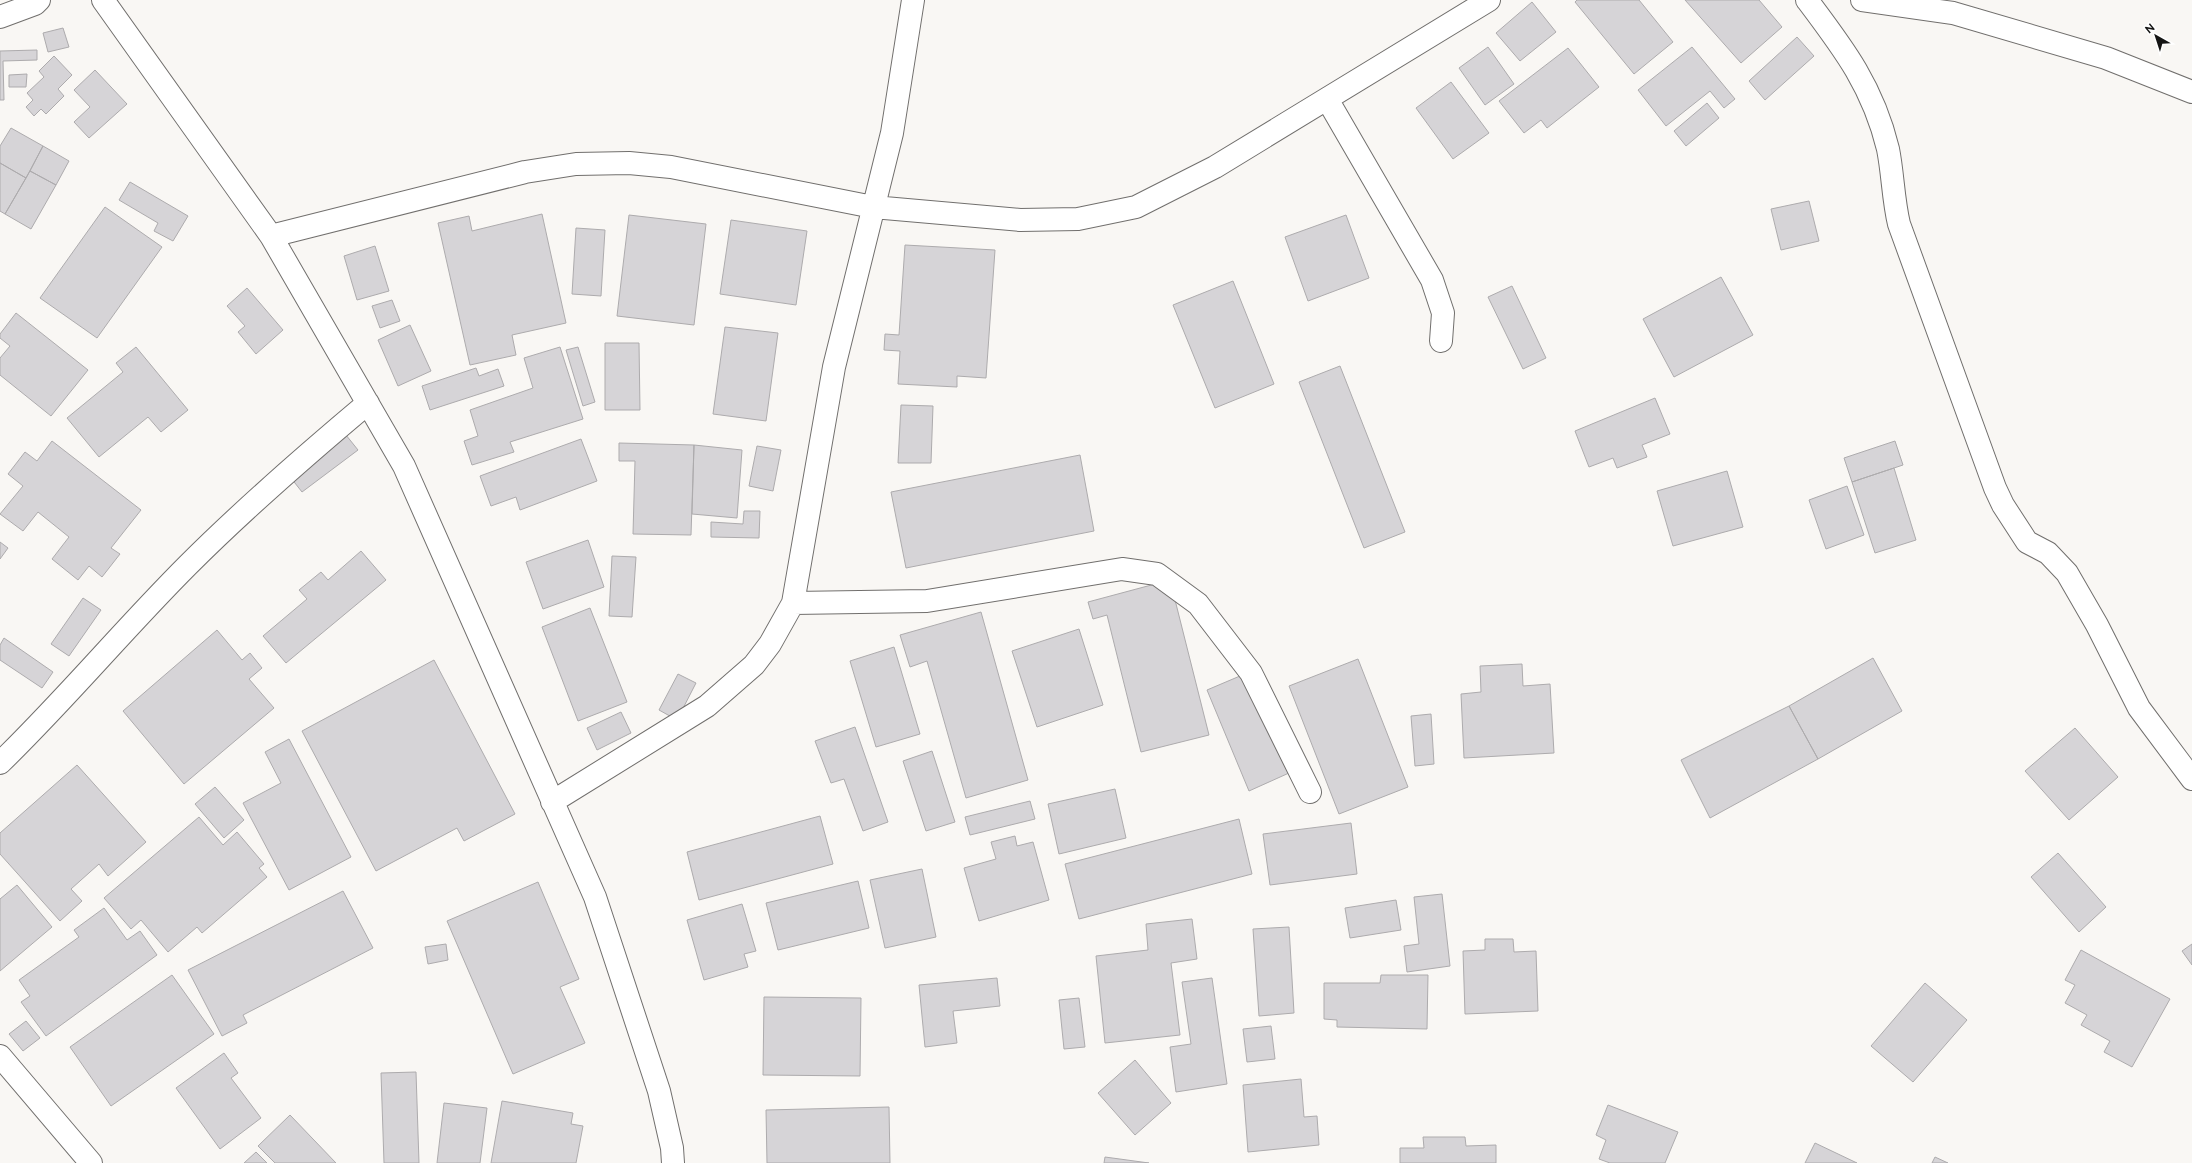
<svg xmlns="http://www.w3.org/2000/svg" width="2192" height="1163" font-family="Raleway,sans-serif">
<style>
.building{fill:#d6d4d7;stroke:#adabad}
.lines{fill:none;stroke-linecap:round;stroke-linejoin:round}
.street-casing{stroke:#716f6d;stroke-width:24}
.street{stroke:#fff;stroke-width:22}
</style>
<rect width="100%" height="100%" fill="#f9f7f4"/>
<!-- building -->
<path class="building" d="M1577,0H1639L1673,42L1634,74L1575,2Z
M1685,0H1759L1782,27L1741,63Z
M1532,2L1556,32L1520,61L1496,33Z
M63,28L69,47L48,52L43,33Z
M1797,37L1814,56L1765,100L1749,81Z
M1488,47L1514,84L1485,105L1459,68Z
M1692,47L1735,99L1724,108L1710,91L1666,126L1638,90Z
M1568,48L1599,87L1547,128L1541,120L1524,133L1499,101Z
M37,50V60L3,61L4,100H0V51Z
M54,56L72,75L58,89L64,96L46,114L41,109L34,116L26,107L33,100L27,93L44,77L39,71Z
M95,70L127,104L89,138L74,122L90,107L74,90Z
M27,74L26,87H9V75Z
M1451,82L1489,133L1453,159L1416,108Z
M1707,103L1719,118L1686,146L1674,131Z
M11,128L43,146L26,178L0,163V146Z
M43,146L69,161L56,185L30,171Z
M0,163L26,178L5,214L0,211Z
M30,171L56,185L31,229L5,214Z
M130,182L188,216L173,241L154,231L158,223L119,200Z
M1809,201L1819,241L1781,250L1771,209Z
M105,207L162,247L97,338L40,298Z
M542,214L566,323L512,335L516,355L470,365L438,223L469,216L472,231Z
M629,215L706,224L694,325L617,316Z
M1346,215L1369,278L1308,301L1285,237Z
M731,220L807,231L796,305L720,294Z
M576,228L605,230L601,296L572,294Z
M905,245L995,250L986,378L957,376V387L898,384L900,351L884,350L885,334L899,335Z
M375,246L389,291L357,300L344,256Z
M1721,277L1753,335L1674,377L1643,319Z
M1233,281L1274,384L1215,408L1173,305Z
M1512,286L1546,358L1523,369L1488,297Z
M247,288L283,330L256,354L238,332L245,326L227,306Z
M392,300L400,321L380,328L372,306Z
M16,313L88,370L51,416L0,375V358L10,346L0,338V334Z
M410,325L431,371L398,386L378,340Z
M725,327L778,333L766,421L713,414Z
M605,343H639L640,410H605Z
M136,347L188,410L161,432L148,417L99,457L67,418L123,372L116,363Z
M560,347L583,419L510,442L514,452L472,465L464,441L478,436L470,410L533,388L524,358Z
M578,347L595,402L583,406L566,350Z
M1340,366L1405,532L1364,548L1299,382Z
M476,368L479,376L498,369L504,386L430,410L422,386Z
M1655,398L1670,434L1642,445L1647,457L1617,468L1613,458L1589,467L1575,431Z
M901,405L933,406L931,463H898Z
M346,435L358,450L302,492L291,478Z
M581,439L597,481L520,510L516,497L491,506L480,476Z
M52,441L141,510L111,548L120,554L102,577L89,566L78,580L52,559L69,537L38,512L23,531L0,514L23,486L8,474L25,452L37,461Z
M1895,441L1903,465L1852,482L1844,458Z
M619,443L694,445L691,535L633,534L635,461H619Z
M694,445L742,450L737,518L692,514Z
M757,446L781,450L773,491L749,486Z
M1080,455L1094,531L906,568L891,492Z
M1894,468L1916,540L1875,553L1852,482Z
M1727,471L1743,527L1673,546L1657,491Z
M1847,486L1864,535L1826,549L1809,500Z
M744,511H760L759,538L711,537V522L743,524Z
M588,540L604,587L543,609L526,562Z
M0,542L8,548L0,559Z
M361,551L386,580L286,663L263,636L307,599L299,590L321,572L328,580Z
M612,556L636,557L632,617L609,616Z
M1170,580L1209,735L1141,752L1107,615L1093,619L1088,602Z
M83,598L101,610L69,656L51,644Z
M590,608L627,702L578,721L542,627Z
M981,612L1028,780L966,798L927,661L910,667L900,635Z
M1079,629L1103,705L1037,727L1012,651Z
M217,630L242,660L250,653L262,668L249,679L274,708L184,784L123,711Z
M4,638L53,672L42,688L0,660V645Z
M894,647L920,734L876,747L850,661Z
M1873,658L1902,711L1818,759L1789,706Z
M1358,659L1408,787L1339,814L1289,686Z
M434,660L515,814L464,841L457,828L376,871L302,731Z
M1522,664L1523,686L1550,684L1554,753L1464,758L1461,694L1481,692L1480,666Z
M1247,673L1289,773L1249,791L1207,690Z
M678,674L696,683L677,720L659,710Z
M1789,706L1818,759L1710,818L1681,760Z
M621,712L631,733L597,750L587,728Z
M1431,714L1434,764L1415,766L1411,716Z
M855,727L888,822L863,831L844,779L831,783L815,741Z
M2075,728L2118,777L2069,820L2025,771Z
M289,739L351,857L289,890L243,803L281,783L265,752Z
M932,751L955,822L926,831L903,761Z
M77,765L146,842L108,876L99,864L71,889L82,901L60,921L0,854V833Z
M215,787L244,820L224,838L195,804Z
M1115,789L1126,838L1059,854L1048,804Z
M1030,801L1035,819L970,835L965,817Z
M820,816L833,864L699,900L687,852Z
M199,817L223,845L237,832L264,864L259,868L267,877L202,933L197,927L168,952L141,920L131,929L104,898Z
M1239,819L1252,874L1079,919L1065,864Z
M1351,823L1357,874L1270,885L1263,834Z
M1015,836L1017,846L1033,842L1049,900L979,921L964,868L996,859L991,842Z
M2058,853L2106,907L2079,932L2031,877Z
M922,869L936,937L885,948L870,880Z
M858,881L869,928L778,950L766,903Z
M538,882L579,979L560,987L585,1043L513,1074L447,921Z
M17,885L52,927L0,971V899Z
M343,891L373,948L243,1015L247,1023L222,1036L188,970Z
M1442,894L1450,966L1407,972L1404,946L1419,944L1414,897Z
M1396,900L1401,930L1350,938L1345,908Z
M742,904L756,951L744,954L748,967L704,980L687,920Z
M104,908L127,940L140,931L157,955L46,1036L21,1002L30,996L19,980L79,937L74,930Z
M1192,919L1197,959L1171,963L1180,1035L1105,1043L1096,956L1148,950L1146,924Z
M1289,927L1294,1013L1259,1016L1253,929Z
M1485,939H1513L1514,952L1536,951L1538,1011L1465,1014L1463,951L1485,950Z
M446,944L448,960L428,964L425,947Z
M2192,944V965L2182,951Z
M2081,950L2170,999L2132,1067L2104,1052L2110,1041L2081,1025L2087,1015L2065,1003L2075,985L2065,980Z
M172,975L214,1034L111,1106L70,1047Z
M1381,975H1428L1427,1029L1337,1027V1020L1324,1019V983H1380Z
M997,978L1000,1006L953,1011L957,1043L925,1047L919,985Z
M1212,978L1227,1084L1176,1092L1170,1047L1191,1044L1182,982Z
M1925,983L1967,1020L1913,1082L1871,1046Z
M764,997L861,998L860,1076L763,1075Z
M1079,998L1085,1047L1064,1049L1059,1000Z
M26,1021L40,1038L23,1051L9,1034Z
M1271,1026L1275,1059L1247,1062L1243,1029Z
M224,1053L238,1073L231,1078L261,1118L220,1149L176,1088Z
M1135,1060L1171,1103L1135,1135L1098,1093Z
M416,1072L419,1163H384L381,1073Z
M1301,1079L1304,1117L1317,1116L1319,1145L1248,1152L1243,1085Z
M502,1101L573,1113L571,1124L583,1126L576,1163H491Z
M444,1103L487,1108L480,1163H437Z
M1608,1105L1678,1132L1665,1163H1610L1599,1159L1606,1140L1596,1135Z
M889,1107L890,1163H767L766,1110Z
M290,1115L336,1163H275L258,1146Z
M1423,1137H1465L1466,1146L1496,1145V1163H1400V1148H1424Z
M1815,1143L1857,1163H1805Z
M256,1152L267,1163H244Z
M1105,1157L1149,1163H1104Z
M1935,1157L1948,1163H1932Z"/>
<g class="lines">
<defs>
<path id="street" d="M103,0L271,236L404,466L595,897L659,1091L672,1148L673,1163
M1807,0C1844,49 1873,87 1888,149C1893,174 1893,199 1899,224L1995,488L2003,505L2027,542L2048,553L2067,573L2097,625L2139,708L2192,779
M1862,0L1953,13L2106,58L2192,92
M0,17L35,4L39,0
M1327,99L1432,280L1443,313L1441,341
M271,236L525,172L576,164L629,163L671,167L873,207L1020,220L1078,219L1136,207L1215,167L1489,0
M793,603L927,601L1122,569L1157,574L1198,604L1251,673L1310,792
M0,763C65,700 123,630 188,565C245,508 306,455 368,403
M552,802L707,706L754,665L770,644L793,603L834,367L892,133L913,0
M0,1056L91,1163"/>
</defs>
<!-- street casing -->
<use href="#street" class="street-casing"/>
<!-- street -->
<use href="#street" class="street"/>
</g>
<!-- north arrow -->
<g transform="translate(2156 36) rotate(321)" stroke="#ffffff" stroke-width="3" paint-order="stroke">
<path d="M0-3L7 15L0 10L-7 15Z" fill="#151514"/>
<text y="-6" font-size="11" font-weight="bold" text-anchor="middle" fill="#151514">N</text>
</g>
</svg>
